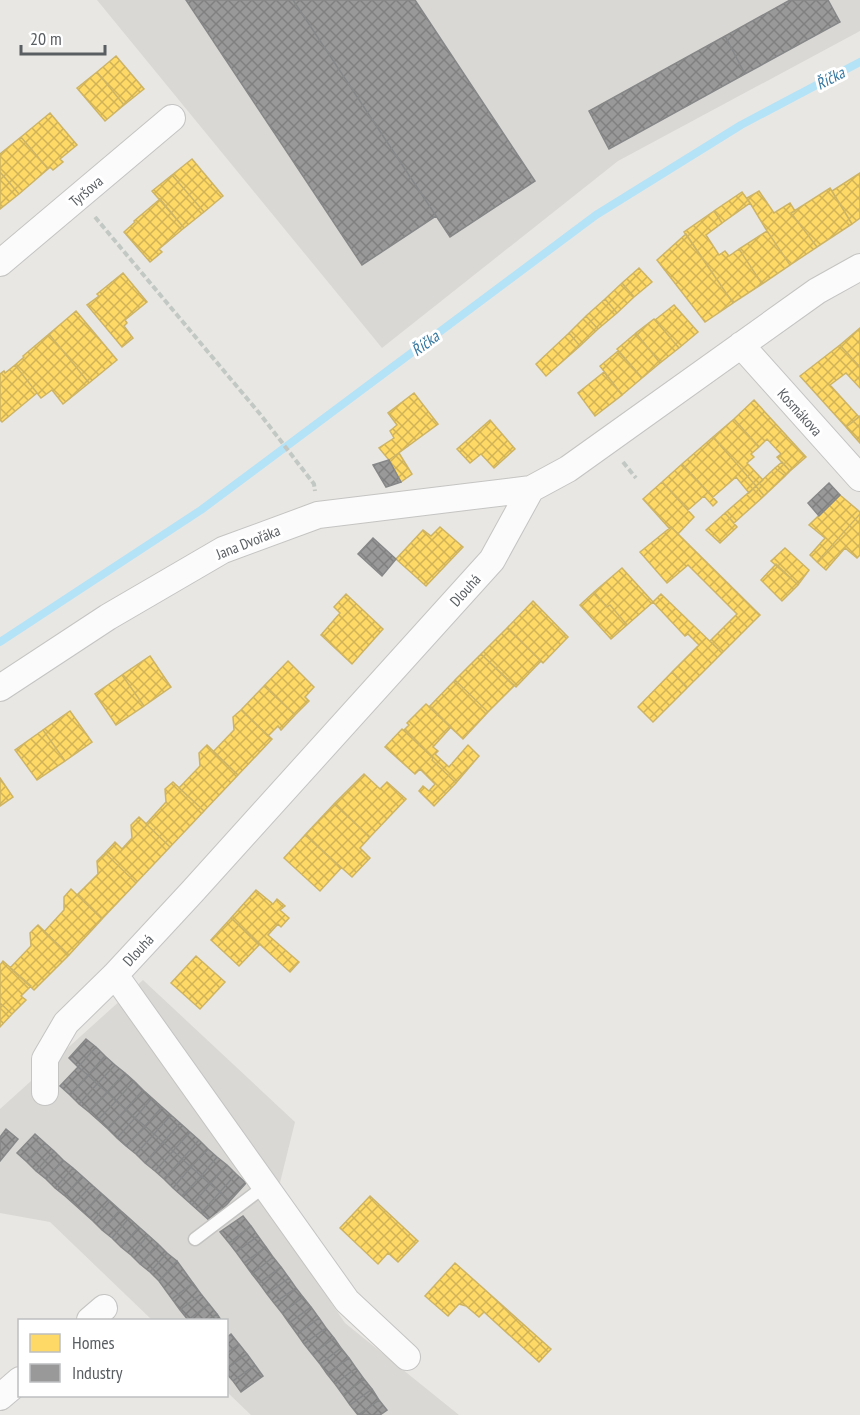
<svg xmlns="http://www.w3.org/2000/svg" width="860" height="1415" font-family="'PT Sans Narrow',sans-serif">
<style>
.industrial{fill:#dad8d4}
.homes{fill:url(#homes-cross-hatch);stroke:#cdb465;stroke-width:1.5}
.industry{fill:url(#industry-cross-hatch);stroke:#868788;stroke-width:1.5}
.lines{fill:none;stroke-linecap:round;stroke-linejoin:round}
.stream{stroke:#b4e3f7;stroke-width:8}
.service-casing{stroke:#c4c4c3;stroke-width:15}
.minor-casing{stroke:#c4c4c3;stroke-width:28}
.path{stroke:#c2c8c4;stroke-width:4;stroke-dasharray:6 3;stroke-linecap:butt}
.service{stroke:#fcfbfb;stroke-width:12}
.minor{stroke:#fcfbfb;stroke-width:26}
.labels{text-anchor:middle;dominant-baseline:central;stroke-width:6;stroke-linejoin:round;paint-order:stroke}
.street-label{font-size:15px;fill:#595e62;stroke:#fff}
.water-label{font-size:16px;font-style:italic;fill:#3577a0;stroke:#fff}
</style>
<defs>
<pattern id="homes-cross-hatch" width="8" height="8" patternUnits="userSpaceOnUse" patternTransform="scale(1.5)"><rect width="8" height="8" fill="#ffd966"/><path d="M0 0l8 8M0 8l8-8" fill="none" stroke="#d1b357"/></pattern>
<pattern id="industry-cross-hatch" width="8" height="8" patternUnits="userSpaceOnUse" patternTransform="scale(1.5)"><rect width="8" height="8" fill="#999"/><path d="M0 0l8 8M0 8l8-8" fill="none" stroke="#808080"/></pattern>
</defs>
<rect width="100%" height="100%" fill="#e9e7e3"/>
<!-- industrial -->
<path class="industrial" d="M97,0H860V31L618,161L382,348Z
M143,980L295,1122L272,1215L345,1323L459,1415H251L227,1392L226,1320H152L50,1222L0,1213V1109Z"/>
<!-- homes -->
<path class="homes" d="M116,56L144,89L124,105L97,72Z
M97,72L124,105L105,121L77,88Z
M50,113L77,145L60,159L63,162L53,170L50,167L48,169L21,137Z
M21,137L48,169L19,194L0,172V154Z
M192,159L223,196L204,212L172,175Z
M0,172L19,194L0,209Z
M860,173V218L852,224L832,191Z
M172,175L204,212L184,228L152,191Z
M830,188L852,224L817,247L791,213Z
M759,191L774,213L790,203L795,211L791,213L817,247L790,265L767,231L747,198Z
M742,192L750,203L722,223L714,211Z
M160,199L184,228L159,249L162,252L150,262L124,232L135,222L134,221Z
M714,211L722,223L706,235L719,255L725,251L729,256L739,249L762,284L733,303L684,232Z
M767,231L790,265L762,284L739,249Z
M686,234L733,303L705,322L657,260Z
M639,268L652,282L634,297L622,283Z
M123,273L147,302L125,320L127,323L124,326L133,338L122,347L87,305L99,296L97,294Z
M622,283L634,297L617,313L605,299Z
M605,299L617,313L598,329L586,316Z
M674,305L698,332L679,348L655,320Z
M76,311L117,360L89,383L49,334Z
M586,316L598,329L580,346L569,333Z
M654,319L679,348L660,363L636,333Z
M860,328V367L840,345Z
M569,333L580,346L546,376L536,364Z
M636,333L660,363L642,378L617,349Z
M49,334L89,383L63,404L52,390L41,398L15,365L24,357L23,356Z
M840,345L860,367V388L846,373L830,385L859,417L846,427L800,376Z
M618,351L642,378L622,395L600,366Z
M15,365L37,393L2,422L0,420V374L4,371L5,373Z
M604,372L622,395L595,416L578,393Z
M414,393L438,424L389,460L379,448L394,438L390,431L397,425L388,413Z
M754,400L806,457L790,471L777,457L781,454L767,439L759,447L734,419Z
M860,416V443L846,427Z
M734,419L759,447L751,454L754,457L747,463L763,480L756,486L713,437Z
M490,420L515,449L494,468L481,454L470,463L457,449Z
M713,437L756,486L749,493L736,477L713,497L682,464Z
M399,453L412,474L401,482L389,460Z
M782,462L790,471L785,476L775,468Z
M682,464L717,502L713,506L704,496L688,510L662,482Z
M775,468L785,476L764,496L756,486Z
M662,482L694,517L678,534L671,527L669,528L643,499Z
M756,486L764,496L734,523L725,513Z
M840,495L860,512V514L817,562L810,555L825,538L809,525Z
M725,513L737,527L720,543L706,530Z
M860,514V555L857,558L845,548L826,570L817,562Z
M440,527L463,547L426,586L396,559L423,530L431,536Z
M671,527L760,615L722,653L710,641L737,614L688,565L667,583L640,552Z
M785,548L809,570L798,585L771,561Z
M776,564L798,585L782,601L761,580Z
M622,568L653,602L627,625L610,605L607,607L594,592Z
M594,592L607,607L610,605L627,625L611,639L580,605Z
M346,594L383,629L352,664L321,635L340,613L334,607Z
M661,594L722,653L687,688L672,672L699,645L688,634L685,636L653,602Z
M533,601L568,637L543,663L507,628Z
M507,628L541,661L516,687L481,654Z
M481,654L514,686L488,712L455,680Z
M150,656L171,687L144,706L122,675Z
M288,661L314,687L305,697L309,701L295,715L264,686Z
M672,672L687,688L653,722L638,707Z
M122,675L144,706L116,725L95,694Z
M455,680L488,712L463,739L429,707Z
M264,686L295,715L281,730L278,726L268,736L241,710Z
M426,704L451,727L433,747L438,751L435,754L449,767L468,745L479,756L456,783L432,760L433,758L404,730L409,725L407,723Z
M241,710L272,739L238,775L213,752L234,730L233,717Z
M70,711L92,742L65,761L43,730Z
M402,729L433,758L432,760L456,783L434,806L419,791L423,786L429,791L435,784L420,769L415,774L385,747Z
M43,730L65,761L37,780L15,750Z
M207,745L238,775L204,811L179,788L200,766L199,753Z
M364,774L380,789L387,782L406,799L370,837L334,804Z
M0,778L13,797L0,806Z
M173,782L204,811L170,847L146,824L166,802L165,789Z
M334,804L370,837L360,848L370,858L352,877L305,835Z
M139,817L170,847L136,883L105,853L115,842L122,849L132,838L131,825Z
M305,835L341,868L320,891L284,858Z
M105,853L136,883L102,919L77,895L98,874L97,861Z
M71,889L102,919L69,955L44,932L64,910V897Z
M256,890L273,904L277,899L285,906L280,910L289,918L281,927L278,924L268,935L299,962L290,972L231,918Z
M231,918L259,945L239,966L211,940Z
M38,925L69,955L34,990L10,968L31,946L30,933Z
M196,956L225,982L200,1009L171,983Z
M3,961L31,986L21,996L26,1000L12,1014L0,1003V965Z
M0,1003L12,1014L0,1027Z
M370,1196L418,1241L398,1262L388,1253L378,1264L340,1228Z
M455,1263L551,1349L539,1362L484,1312L479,1317L466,1306L459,1304L448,1316L425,1296Z"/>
<!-- industry -->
<path class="industry" d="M186,0H293L436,216L362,265Z
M293,0H415L535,181L450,237Z
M790,0H828L840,22L745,74L725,36Z
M725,36L745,74L609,149L589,111Z
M389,460L401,482L386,487L373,465Z
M829,483L840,495L819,516L808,503Z
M373,538L396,559L382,576L358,554Z
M86,1039L96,1047L78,1067L69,1058Z
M96,1047L105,1056L88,1075L78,1067Z
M105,1056L115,1065L97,1084L88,1075Z
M115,1065L125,1073L107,1092L97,1084Z
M78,1067L88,1075L70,1095L60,1086Z
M125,1073L134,1081L116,1101L107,1092Z
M88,1075L97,1084L79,1104L70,1095Z
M134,1081L143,1090L126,1109L116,1101Z
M97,1084L107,1092L89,1112L79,1104Z
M143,1090L152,1098L135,1118L126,1109Z
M107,1092L116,1101L98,1120L89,1112Z
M152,1098L162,1107L145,1126L135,1118Z
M116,1101L126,1109L108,1129L98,1120Z
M162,1107L171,1115L154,1134L145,1126Z
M126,1109L135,1118L117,1138L108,1129Z
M171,1115L180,1123L163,1142L154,1134Z
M135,1118L145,1126L126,1146L117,1138Z
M180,1123L190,1132L173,1151L163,1142Z
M145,1126L154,1134L136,1154L126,1146Z
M6,1129L18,1139L0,1161V1137Z
M190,1132L199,1140L182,1159L173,1151Z
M35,1134L45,1143L27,1162L17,1153Z
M154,1134L163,1142L145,1163L136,1154Z
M199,1140L208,1149L191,1167L182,1159Z
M163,1142L173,1151L155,1171L145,1163Z
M45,1143L54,1151L36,1171L27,1162Z
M208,1149L217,1157L201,1176L191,1167Z
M54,1151L63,1160L46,1179L36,1171Z
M173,1151L182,1159L164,1179L155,1171Z
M217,1157L227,1165L210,1184L201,1176Z
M182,1159L191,1167L173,1188L164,1179Z
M63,1160L73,1168L55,1188L46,1179Z
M227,1165L236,1174L220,1192L210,1184Z
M191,1167L201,1176L182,1196L173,1188Z
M73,1168L82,1176L65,1196L55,1188Z
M236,1174L246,1183L229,1202L220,1192Z
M82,1176L92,1185L74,1204L65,1196Z
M201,1176L210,1184L192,1205L182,1196Z
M210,1184L220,1192L201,1213L192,1205Z
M92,1185L101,1193L84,1213L74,1204Z
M220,1192L229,1202L211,1222L201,1213Z
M101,1193L110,1201L93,1221L84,1213Z
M110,1201L120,1210L102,1230L93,1221Z
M120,1210L129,1218L112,1238L102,1230Z
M243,1216L251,1226L229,1243L220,1232Z
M129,1218L139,1227L121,1247L112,1238Z
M251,1226L258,1236L236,1252L229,1243Z
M139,1227L148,1235L131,1255L121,1247Z
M148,1235L158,1244L140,1264L131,1255Z
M258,1236L266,1247L244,1263L236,1252Z
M158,1244L167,1253L150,1272L140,1264Z
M266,1247L273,1257L252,1274L244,1263Z
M167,1253L177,1261L159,1281L150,1272Z
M273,1257L281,1267L259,1283L252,1274Z
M177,1261L193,1283L172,1299L159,1281Z
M281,1267L289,1278L267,1294L259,1283Z
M289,1278L296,1288L274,1303L267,1294Z
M193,1283L201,1294L180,1310L172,1299Z
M296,1288L303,1297L282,1313L274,1303Z
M201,1294L209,1304L188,1320L180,1310Z
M303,1297L311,1307L289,1323L282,1313Z
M209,1304L217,1314L208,1320H188Z
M311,1307L319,1318L297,1334L289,1323Z
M217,1314L221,1320H208Z
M319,1318L326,1328L304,1344L297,1334Z
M326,1328L334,1338L312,1354L304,1344Z
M231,1334L239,1344L226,1354V1338Z
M334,1338L341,1348L320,1364L312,1354Z
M239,1344L247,1354L226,1369V1354Z
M341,1348L349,1358L327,1374L320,1364Z
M247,1354L255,1365L233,1381L226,1373V1369Z
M349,1358L356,1368L335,1384L327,1374Z
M255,1365L263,1376L241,1392L233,1381Z
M356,1368L364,1379L343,1395L335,1384Z
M364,1379L372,1389L350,1405L343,1395Z
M372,1389L379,1400L358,1415L350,1405Z
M379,1400L387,1410L380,1415H359Z"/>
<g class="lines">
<!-- stream -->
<path class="stream" d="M0,642L201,510L596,215L741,125L860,62"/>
<defs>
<path id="service" d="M195,1239L265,1186"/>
<path id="minor" d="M0,263L172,118
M741,345L860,478
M0,688L108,617L223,550L318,515L531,489
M115,975L347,1301L407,1357
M45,1092V1059L66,1023L115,975L192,892L492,560L531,489L568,469L817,291L860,267
M90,1320L104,1308
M0,1397L20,1380"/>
</defs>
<!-- service casing -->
<use href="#service" class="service-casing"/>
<!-- minor casing -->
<use href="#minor" class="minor-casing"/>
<!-- path -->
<path class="path" d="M95,217L260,414L314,484L315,491
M623,462L636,478"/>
<!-- service -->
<use href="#service" class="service"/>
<!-- minor -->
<use href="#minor" class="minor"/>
</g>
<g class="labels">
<!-- street labels -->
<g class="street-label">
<text transform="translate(86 191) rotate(-40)">Tyršova</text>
<text transform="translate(800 412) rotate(48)">Kosmákova</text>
<text transform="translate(248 542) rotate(-22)">Jana Dvořáka</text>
<text transform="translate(465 590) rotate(-48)">Dlouhá</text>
<text transform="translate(138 950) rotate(-47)">Dlouhá</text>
</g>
<!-- water labels -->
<g class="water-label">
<text transform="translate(830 78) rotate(-28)">Říčka</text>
<text transform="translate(425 343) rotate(-37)">Říčka</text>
</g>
</g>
<!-- legend -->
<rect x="18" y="1319" width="210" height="78" fill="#ffffff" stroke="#bdbfc0" stroke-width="1.5"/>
<rect x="30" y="1334" width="30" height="18" fill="#ffd966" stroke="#bdbfc0" stroke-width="1.5"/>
<text x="72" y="1349" font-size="18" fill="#595e62">Homes</text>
<rect x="30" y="1364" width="30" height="18" fill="#999999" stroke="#bdbfc0" stroke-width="1.5"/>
<text x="72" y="1379" font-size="18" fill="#595e62">Industry</text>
<!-- scale -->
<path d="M21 45v9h84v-9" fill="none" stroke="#595e62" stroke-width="3"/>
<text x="30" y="45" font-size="18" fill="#595e62" stroke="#ffffff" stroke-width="4.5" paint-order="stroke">20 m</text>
</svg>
